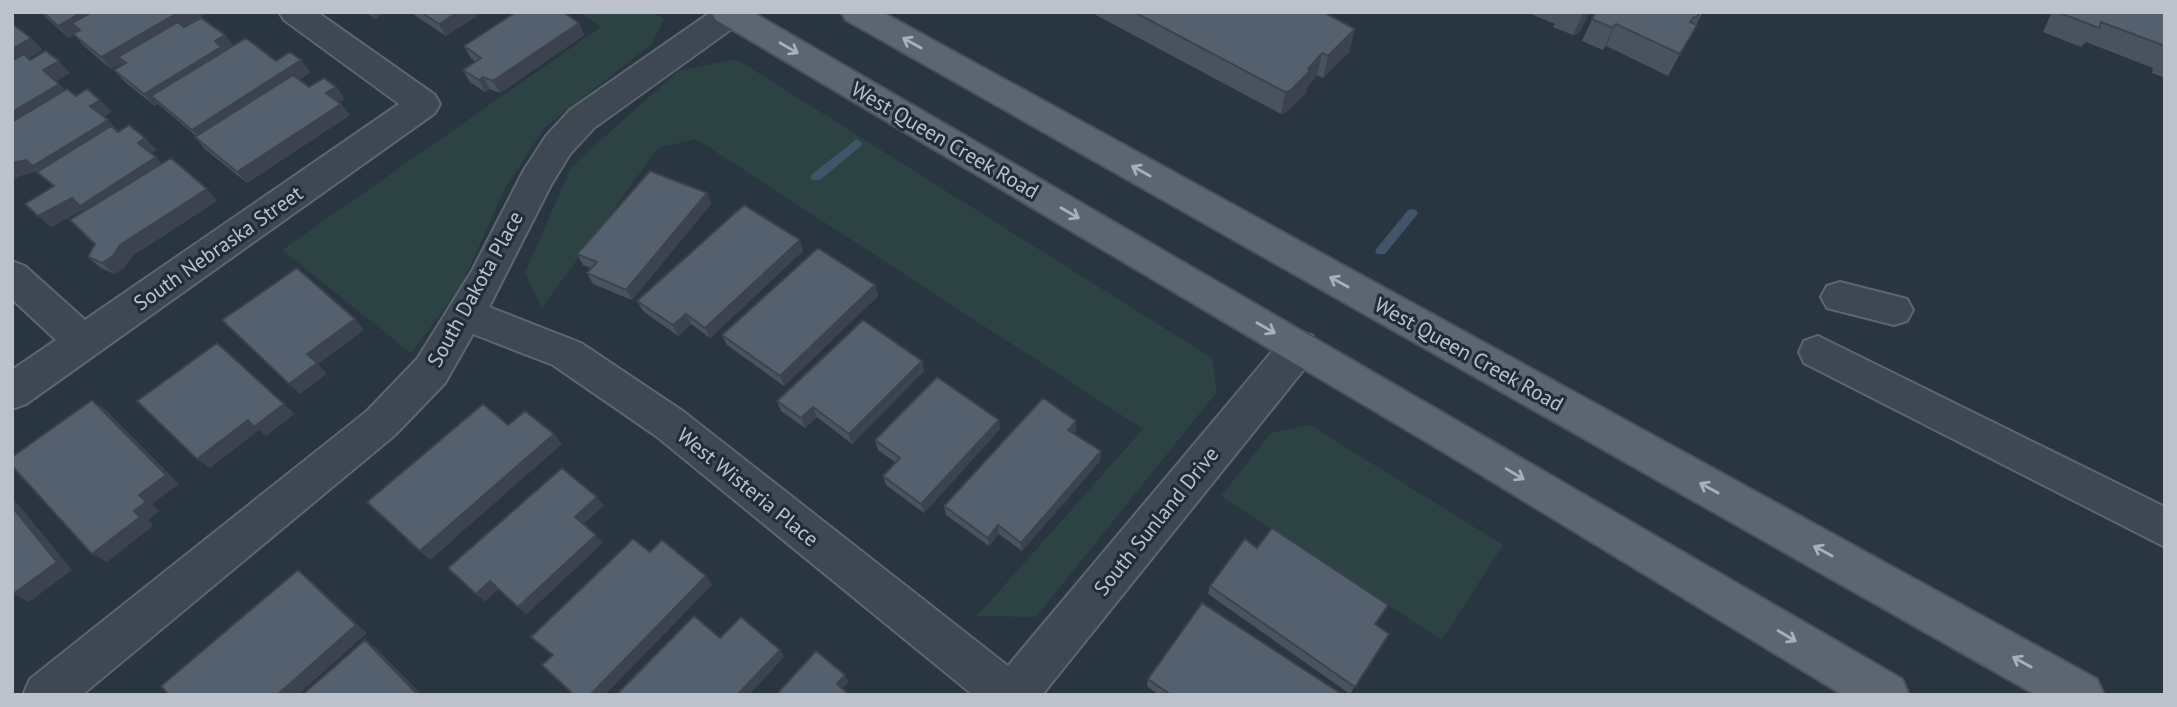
<svg xmlns="http://www.w3.org/2000/svg" width="2177" height="707" font-family="'PT Sans',sans-serif">
<style>
.green{fill:#2c4243}
.lines{fill:none;stroke-linecap:round;stroke-linejoin:round}
.stream{fill:#41546a;fill-rule:evenodd}
.minor-casing{stroke:#5c6570;stroke-width:4}
.major-casing{stroke:#48505c;stroke-width:4}
.minor{fill:#3e4752;fill-rule:evenodd}
.major{fill:#5c6672;fill-rule:evenodd}
.wall{fill:#49535f}
.shaded-wall{fill:#3c434e}
.building{fill:#55606f;stroke:#3c434e;stroke-width:2}
.oneway{stroke:#a8b0ba}
.labels{text-anchor:middle;dominant-baseline:central;stroke-width:6;stroke-linejoin:round;paint-order:stroke}
.street-label{font-size:21px;fill:#bbc2cc;stroke:#222c38}
</style>
<rect width="100%" height="100%" fill="#2a3542"/>
<!-- green -->
<path class="green" d="M578,12H653L664,19L652,44L545,127L505,188L461,287L411,353L282,250L601,27Z
M736,59L1212,358L1217,392L1036,617L977,616L1143,429L696,139L658,148L542,308L525,273L571,167L678,71Z
M1310,425L1503,545L1442,640L1221,496L1271,433Z"/>
<g class="lines">
<!-- stream -->
<path class="stream" d="M857,139L862,143L861,146L820,180H812L810,177L812,174Z
M1412,209L1416,210L1418,213L1416,216L1385,254H1377L1375,251L1377,248L1408,210Z"/>
<defs>
<path id="minor" d="M279,12H317L435,95L440,104L435,113L26,404L12,409V370L56,340L12,299V261L25,266L85,320L399,104L284,20Z
M711,12H749L744,20L594,128L570,154L551,185L489,307L581,343L684,412L1008,666L1285,336L1299,331L1313,336L1318,347L1313,358L1042,695H973L656,436L553,365L473,334L445,383L395,435L82,695H23L30,679L367,411L417,359L472,271L524,170L546,136L570,110Z
M1840,282L1907,299L1913,310L1907,321L1894,325L1827,308L1821,297L1827,286Z
M1818,336L2165,507V547L1804,363L1799,352L1804,341Z"/>
<path id="major" d="M711,12H752L1902,679L1909,695H1843L1442,451L716,20Z
M841,12H882L2097,679L2104,695H2036L846,20Z"/>
</defs>
<!-- minor casing -->
<use href="#minor" class="minor-casing"/>
<!-- major casing -->
<use href="#major" class="major-casing"/>
<!-- minor -->
<use href="#minor" class="minor"/>
<!-- major -->
<use href="#major" class="major"/>
</g>
<!-- wall -->
<path class="wall" d="M40,12H209L184,27L225,35L233,46L276,61L301,60L310,72L299,80L309,87L345,99L339,102L350,115L247,183L205,149L195,137L196,136L158,104L155,106L125,82L114,70L124,64L123,63L111,69L84,46L74,35L69,38Z
M366,12H385L375,19Z
M410,12H483L446,36Z
M1096,12H1323L1350,51L1323,78L1317,75L1307,88L1306,93L1285,113L1281,114L1096,15Z
M1526,12H1590L1579,33L1573,35L1553,27L1555,24Z
M1593,12H1703L1668,76L1606,46L1603,50L1582,41L1595,13Z
M2052,12H2165V78L2152,73L2153,68L2086,42L2081,47L2043,32Z
M579,23L584,35L500,93L490,89L485,92L470,82L463,70L475,62L471,58L464,46Z
M31,38L42,50L29,58L70,73L56,81L65,90L76,96L100,100L111,112L103,117L119,131L145,138L156,150L151,153L162,164L207,189L217,201L132,256L125,267L114,274L101,268L88,257L95,244L86,211L84,209L51,227L53,186L38,171L22,175L12,181Z
M707,193L711,204L632,300L593,284L587,273L591,268L583,265L577,254Z
M800,240L803,251L710,338L691,324L678,336L643,311L637,301Z
M875,285L878,296L784,386L727,345L722,335Z
M922,361L924,371L852,444L817,417L805,428L781,411L777,401Z
M1000,429L924,513L886,485L883,476L896,463L878,450L875,440Z
M1076,430L1073,433L1101,451L1100,461L1022,551L999,534L989,546L946,515L944,506Z
M1257,548L1388,605L1375,625L1389,634L1350,694L1208,594L1210,586Z
M1148,679L1343,695H1159L1147,686Z"/>
<!-- shaded-wall -->
<path class="shaded-wall" d="M82,12H114L72,23L80,32L69,38L58,26Z
M179,12H209L124,62L118,57L123,63L111,69L101,57Z
M371,12H385L375,19Z
M458,12H483L446,36L439,24Z
M1590,12L1579,33L1573,35L1583,13Z
M579,23L584,35L500,93L493,81Z
M1616,24L1606,46L1603,50L1613,28Z
M1355,29L1350,51L1323,78L1328,56Z
M225,35L234,47L151,96L158,104L155,106L144,94L215,41Z
M31,38L42,50L12,68V49Z
M1322,53L1317,75L1307,88L1306,93L1285,113L1281,114L1285,92L1308,69Z
M301,60L310,72L203,141L192,130Z
M59,61L70,73L55,82L43,70Z
M483,77L490,89L485,92L479,80Z
M59,84L71,96L12,131V112Z
M336,87L345,99L335,105L326,93Z
M100,100L111,112L101,118L90,106Z
M341,104L350,115L247,183L237,172Z
M108,120L119,131L46,178L33,166Z
M145,138L156,150L149,154L138,143Z
M156,157L166,169L92,217L84,209L51,227L38,216L72,198Z
M26,160L38,171L22,175L12,181V163Z
M207,189L217,201L132,256L125,267L114,274L102,263L120,245Z
M707,193L711,204L632,300L626,290Z
M800,240L803,251L710,338L705,328Z
M875,285L878,296L784,386L780,376Z
M686,314L691,324L678,336L673,325Z
M355,319L364,330L318,364L327,374L300,394L289,384L307,354Z
M922,361L924,371L852,444L849,434Z
M92,400L106,410L179,484L152,504L159,511L148,520L153,526L107,562L92,554L134,511L139,495Z
M284,404L295,414L266,436L259,430L210,468L197,459L248,420Z
M813,407L817,417L805,428L801,418Z
M999,420L1000,429L924,513L921,504Z
M1076,421V430L1068,439V430Z
M554,434L562,444L430,560L420,551Z
M1101,451L1100,461L1022,551L1021,543Z
M12,497L72,570L29,602L15,595L12,597Z
M597,497L604,506L582,525L575,517Z
M998,525L999,534L989,546L988,538Z
M596,535L603,543L526,615L518,607Z
M298,570L309,579L367,633L298,695H277Z
M706,576L712,585L605,695H590Z
M490,581L499,589L485,602L476,594Z
M365,640L376,648L422,695H418Z
M780,650L784,657L749,695H737Z
M845,675L849,682L840,691L837,684Z"/>
<!-- building -->
<path class="building" d="M43,12H82L58,26Z
M92,12H179L101,57L73,34L80,30L72,23Z
M421,12H458L439,24Z
M516,12H563L579,23L493,81L483,77L479,80L463,70L481,58L464,46Z
M1134,12H1323L1355,29L1328,56L1322,53L1308,69L1310,71L1290,91L1285,92Z
M1595,12H1700L1696,18L1694,17L1690,22L1697,25L1680,54L1616,24L1613,28L1592,19Z
M2165,12V46L2101,22L2099,28L2060,13Z
M201,18L225,35L215,41L221,47L144,94L114,70L126,63L118,57L178,22L184,27Z
M12,24L31,38L12,49Z
M246,38L276,61L290,52L301,60L192,130L151,96Z
M46,51L59,61L43,70L59,84L12,112V61L24,54L30,60Z
M293,75L309,87L324,78L336,87L326,93L341,104L237,172L195,137Z
M67,89L76,96L87,89L100,100L90,106L108,120L33,166L26,160L12,163V122Z
M129,125L145,138L138,143L156,157L80,206L72,198L38,216L25,204L54,186L37,172L111,126L118,132Z
M171,158L207,189L120,245L113,256L102,263L88,257L95,244L70,220Z
M650,171L707,193L626,290L587,273L597,262L577,254Z
M744,205L800,240L705,328L686,314L673,325L637,301Z
M818,248L875,285L780,376L722,335Z
M297,268L355,319L307,354L317,363L289,384L222,320Z
M863,320L922,361L849,434L813,407L801,418L777,401Z
M217,343L284,404L254,427L248,420L197,459L137,401Z
M937,377L999,420L921,504L883,476L900,458L875,440Z
M1043,398L1076,421L1068,430L1101,451L1021,543L998,525L988,538L944,506Z
M92,400L166,475L139,495L146,502L134,511L140,517L92,554L12,466V457Z
M483,404L508,425L525,411L554,434L420,551L367,502Z
M562,468L597,497L575,517L596,535L518,607L490,581L476,594L448,568Z
M12,507L57,562L13,594L12,593Z
M1272,528L1388,605L1375,624L1389,634L1355,687L1210,586L1245,539L1257,548Z
M633,539L650,552L662,540L706,576L590,695H574L542,665L553,655L531,637Z
M298,570L356,625L277,695H169L161,686Z
M1202,603L1343,695H1171L1148,679Z
M694,616L720,638L741,617L780,650L737,695H618L617,694Z
M365,640L418,695H302Z
M816,651L845,675L837,684L849,695H776Z"/>
<!-- one-way arrows -->
<defs><path id="oneway-shaft" d="M-6 0H5M1.5-3L5.5 0L1.5 3" fill="none" stroke-width="1.6" stroke-linecap="round" stroke-linejoin="round" transform="scale(1.75)"/></defs>
<g class="oneway">
<use href="#oneway-shaft" transform="translate(912 43) rotate(-151)"/>
<use href="#oneway-shaft" transform="translate(789 48) rotate(30)"/>
<use href="#oneway-shaft" transform="translate(1141 171) rotate(-151)"/>
<use href="#oneway-shaft" transform="translate(1070 213) rotate(30)"/>
<use href="#oneway-shaft" transform="translate(1339 282) rotate(-151)"/>
<use href="#oneway-shaft" transform="translate(1266 328) rotate(30)"/>
<use href="#oneway-shaft" transform="translate(1515 474) rotate(31)"/>
<use href="#oneway-shaft" transform="translate(1709 488) rotate(-151)"/>
<use href="#oneway-shaft" transform="translate(1823 551) rotate(-151)"/>
<use href="#oneway-shaft" transform="translate(1787 636) rotate(31)"/>
<use href="#oneway-shaft" transform="translate(2022 662) rotate(-151)"/>
</g>
<g class="labels">
<!-- street labels -->
<g class="street-label">
<text transform="translate(945 140) rotate(30)">West Queen Creek Road</text>
<text transform="translate(218 248) rotate(-35)">South Nebraska Street</text>
<text transform="translate(475 289) rotate(-61)">South Dakota Place</text>
<text transform="translate(1469 354) rotate(29)">West Queen Creek Road</text>
<text transform="translate(748 487) rotate(39)">West Wisteria Place</text>
<text transform="translate(1156 521) rotate(-51)">South Sunland Drive</text>
</g>
</g>
<!-- border -->
<rect width="2177" height="707" fill="none" stroke="#bbc2cc" stroke-width="28"/>
</svg>
